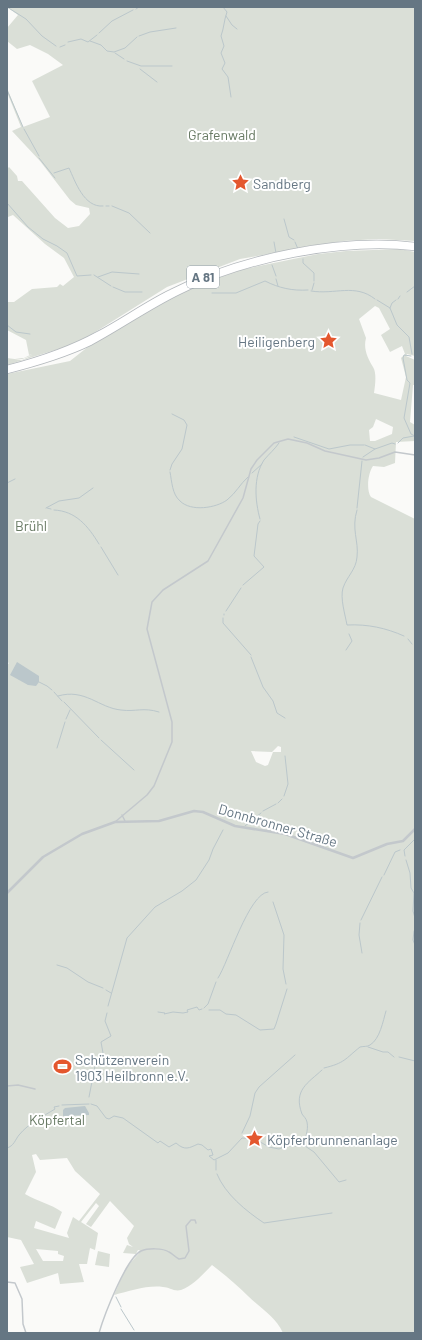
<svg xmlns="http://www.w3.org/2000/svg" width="422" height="1340" font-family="Barlow,sans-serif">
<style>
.green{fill:#dadfd7;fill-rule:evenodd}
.water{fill:#bbc7cb}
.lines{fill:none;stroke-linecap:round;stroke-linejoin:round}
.stream{stroke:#bbc7cb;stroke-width:1}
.motorway-casing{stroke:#b4b9bd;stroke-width:6}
.minor{stroke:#c3c8cc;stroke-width:1.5}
.tertiary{stroke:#c3c8cc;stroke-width:2.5}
.motorway{stroke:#fff;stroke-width:4.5}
.labels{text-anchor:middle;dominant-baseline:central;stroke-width:4;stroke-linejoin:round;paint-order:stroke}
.shield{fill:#fff;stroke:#939fa8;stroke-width:1}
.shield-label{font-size:13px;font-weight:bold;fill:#657683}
.park-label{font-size:14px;fill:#687a64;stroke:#fff}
.poi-label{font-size:14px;fill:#657683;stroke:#fff;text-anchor:start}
.street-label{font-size:14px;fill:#657683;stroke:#fff}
</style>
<rect width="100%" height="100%" fill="#fafaf8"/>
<!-- green -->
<path class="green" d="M7,7H415V241L378,239L343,241L240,259L167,287L89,336L65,347L7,365V358L22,360L33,355L22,359L15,358H24L32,354L29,355L26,340L7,330V302H14L32,289L57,287L60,284L63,286L74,277L64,258L45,244L13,215L8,217L7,216V169L9,167L17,176L18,181H22L55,218L68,228L79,226L90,214L89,208L76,205L70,200L40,161L12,131L21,127L7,92V88L23,127L50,117L32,81L63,65L48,54L30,45L17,49L7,41V28L18,15Z
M400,249L415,252V356L407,354L406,356L415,360V385H413L410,422L415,425V441L396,442L395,463L384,467L373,466C368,473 366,490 371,497L415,519V1333H283C275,1316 261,1309 248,1296C237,1285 225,1275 212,1265C203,1274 193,1286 181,1290C174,1292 169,1287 163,1287C147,1285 130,1291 114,1295L126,1268L141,1251L138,1250L136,1254L123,1253L127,1245L133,1247L129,1244L127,1238L134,1226L110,1201L91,1227L86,1224L99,1206L96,1203L81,1222L98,1233L95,1250L90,1248L87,1264H79L84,1282L60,1284L58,1273L27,1283L20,1267L34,1264L21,1240L7,1237V665L9,663L7,662V374L70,361L89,346L176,295L235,271L318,254L346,251ZM375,306L379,308L390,329L381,335L390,352L402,346L405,354L401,358L406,377L401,400L374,393C375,386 377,373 373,367C368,359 363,349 366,338L359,319ZM376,419L393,427L392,434L375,441H370L369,430L373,427ZM278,746L281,747V752H273L268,765L265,766L256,762L251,751L272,752ZM36,1154L40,1160L67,1158L75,1171L100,1194L79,1221L73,1217L67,1233L69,1238L34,1228L36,1221L55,1229L62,1212C51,1204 37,1201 25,1194L36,1172L32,1155ZM36,1249L58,1251V1254L64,1256L63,1261H43Z
M98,1251L110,1254L109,1267L95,1265Z"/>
<!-- water -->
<path class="water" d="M17,662L39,676V682L36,686L28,685L10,675Z
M85,1106L89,1113V1115L63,1116V1110L65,1108Z"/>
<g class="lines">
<!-- stream -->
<path class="stream" d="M7,7L26,19L42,36L56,46
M223,7L227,12C224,20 224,28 221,36L224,46L221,53L225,63L222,69L228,77L231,97
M136,9L139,7
M226,16L232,25L237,29
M99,33L112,21L133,10
M139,36L150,32L176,28
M90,41L101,45L107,51L114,52L125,48L137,37
M68,42L81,39L88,42L97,35
M60,47L65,45
M115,53L124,59
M127,61L141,66H172
M140,69L157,82
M7,90L23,127
M24,129L39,156
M39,158L55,178
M54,173L69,168C75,181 84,208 103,206
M7,203L28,227L43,239L57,246L67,253L77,276L91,275
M106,206H109
M112,206L129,213L150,233
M284,219L289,237L294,240
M274,242L276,253
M295,242L298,249
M303,259V263L314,273V281
M272,265L276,276
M94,275L111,286
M98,277L112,272L139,274
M276,279L278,286
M113,287L125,292H142
M312,290L314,283
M311,291C335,295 355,283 375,299
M407,292L415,286
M212,293H236L265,281C279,288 292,291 308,290
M398,299L400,296
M377,300L390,308L397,325L409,337L412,354
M390,308L392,303L396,300
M7,325L16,332L30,334
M411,356L404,355L403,358L407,380L410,383L404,418L411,434L415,436
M294,437L329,449L350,445H364
M398,443L403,438L414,436
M365,445L375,449L392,443L395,444
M363,457L375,449
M170,470L172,464L182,449L187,425L184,420L172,414
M170,472C172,482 172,494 180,501C191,512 216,508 227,500C236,493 240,484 248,477
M252,473L262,464
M7,483L15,479
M46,508L59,501L79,498L93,488
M47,508L51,509
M357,508L362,461
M54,510C76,511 88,526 99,544
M357,510C351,529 359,541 357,557C356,570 347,576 343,588C340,598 345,614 347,625C368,624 386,628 404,636
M260,519C255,501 253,477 264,460C269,454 275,449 279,443
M101,547L118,575
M243,585L264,567L254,556L258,524L260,521
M226,611L241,588
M224,615V614
M223,618V623L251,655
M408,639L412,644
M346,650L352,641L349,634
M251,657L263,687L273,701L277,713L285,718
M39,682L47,686L52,690
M54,692L62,701
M58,696C85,688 99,708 121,710C136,712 143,707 159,712
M64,702L99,738
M66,719L70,710
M101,740L134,770
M57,748L65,722
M284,796L288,784L285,756
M278,803L282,799
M263,811L276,804
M245,826L261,813
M405,856L404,850L415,839
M406,860L410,873L411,888L414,893L413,911L415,918
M384,875L395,852L400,850
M273,902L284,935L283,969L286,984
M361,920L382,877
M415,922V926
M360,923L359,935L362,953
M414,931L413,940L415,945
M415,946V949
M57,965L67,968L88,982L103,988
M218,978C228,963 249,893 268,892
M106,990L111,993
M108,1006L127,938L155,907L182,891L196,880L209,860L213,849L223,830
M204,1008L208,1004L216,982
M209,1010H220L226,1014L236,1015L260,1030L274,1029L276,1024L287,989
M158,1012L165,1013L164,1014L173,1012L183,1013L188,1012L187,1010L197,1007L199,1010L202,1009
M368,1047L383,1052H388L394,1057
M399,1057L415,1061
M324,1068C345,1063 345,1059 360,1047C364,1046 367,1047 370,1045C380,1039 383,1021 386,1011
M89,1097L95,1066L103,1053L101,1042L111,1036L105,1021L107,1013
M91,1104L97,1106L106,1118L109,1119L114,1116L123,1118L158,1143L160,1141L169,1147L176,1143C185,1151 189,1148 198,1144L202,1145L208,1150L211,1149L213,1155L209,1156L214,1160L228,1153L242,1138L255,1139L269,1147L279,1149L286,1146H305C304,1138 309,1131 307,1122C306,1118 304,1117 302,1114C293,1090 308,1083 322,1070
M62,1105L89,1104
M242,1133L250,1116L255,1093L259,1087L295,1055
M305,1146L314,1152L339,1182L346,1180
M7,1148C14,1146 15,1140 19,1135C29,1123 42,1117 55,1109L54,1107L59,1106
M216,1170V1160
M217,1174C225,1194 246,1211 264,1223L332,1213
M116,1297L121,1307
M121,1309L134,1330"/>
<defs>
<path id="motorway" d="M7,368C38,360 69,350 98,334C123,321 146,304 171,292C239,257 339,236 415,245
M7,371C35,364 63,356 90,343C120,327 148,307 179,292C244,259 343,240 415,248"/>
</defs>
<!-- motorway casing -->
<use href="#motorway" class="motorway-casing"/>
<!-- minor -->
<path class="minor" d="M122,815L125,821
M115,822L147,795L154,786L172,742V722L147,629L152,602L163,590L208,561L243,498L251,469L257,460L274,443L288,439L307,443L325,451L366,460L379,458L395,452L415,455
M7,1086L18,1085L35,1089
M7,1282L15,1283L22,1299L23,1324L26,1333
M99,1333C104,1316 126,1258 141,1251C148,1248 163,1248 169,1252C173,1254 175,1257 179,1259L185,1258L189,1251L186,1226L191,1220H195L196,1223"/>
<!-- tertiary -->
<path class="tertiary" d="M7,893L43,857L82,834L115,822L159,821L194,811L203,812L235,826L285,834L353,858L387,844L403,841L415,829"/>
<!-- motorway -->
<use href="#motorway" class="motorway"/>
</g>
<!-- icons -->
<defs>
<symbol id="sight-bare" viewBox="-9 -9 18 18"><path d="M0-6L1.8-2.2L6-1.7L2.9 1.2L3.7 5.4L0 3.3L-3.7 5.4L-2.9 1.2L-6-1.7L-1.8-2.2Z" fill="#e4572e" stroke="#fff" stroke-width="2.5" paint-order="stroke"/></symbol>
<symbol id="stadium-bare" viewBox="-9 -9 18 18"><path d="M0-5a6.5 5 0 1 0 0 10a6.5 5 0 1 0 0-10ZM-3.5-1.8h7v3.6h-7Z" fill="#e4572e" stroke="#fff" stroke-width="2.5" paint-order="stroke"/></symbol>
</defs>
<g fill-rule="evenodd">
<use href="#sight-bare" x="228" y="170" width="25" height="25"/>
<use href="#sight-bare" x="316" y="328" width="25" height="25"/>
<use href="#stadium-bare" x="50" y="1054" width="25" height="25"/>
<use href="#sight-bare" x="242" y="1126" width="25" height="25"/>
</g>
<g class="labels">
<!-- shield labels -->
<rect class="shield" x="187" y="266" width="32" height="22" rx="3"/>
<g class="shield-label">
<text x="203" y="277">A 81</text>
</g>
<!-- park labels -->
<g class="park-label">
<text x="222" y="134">Grafenwald</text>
<text x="31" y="525">Brühl</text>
<text x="57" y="1119">Köpfertal</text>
</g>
<!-- poi labels -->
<g class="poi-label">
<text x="253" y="183">Sandberg</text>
<text x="315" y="341" text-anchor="end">Heiligenberg</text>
<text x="75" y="1059">Schützenverein<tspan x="75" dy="16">1903 Heilbronn e.V.</tspan></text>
<text x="267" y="1139">Köpferbrunnenanlage</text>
</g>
<!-- street labels -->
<g class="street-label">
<text transform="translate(278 825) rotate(16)">Donnbronner Straße</text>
</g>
</g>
<!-- border -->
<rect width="422" height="1340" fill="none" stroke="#657683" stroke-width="16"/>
</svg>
